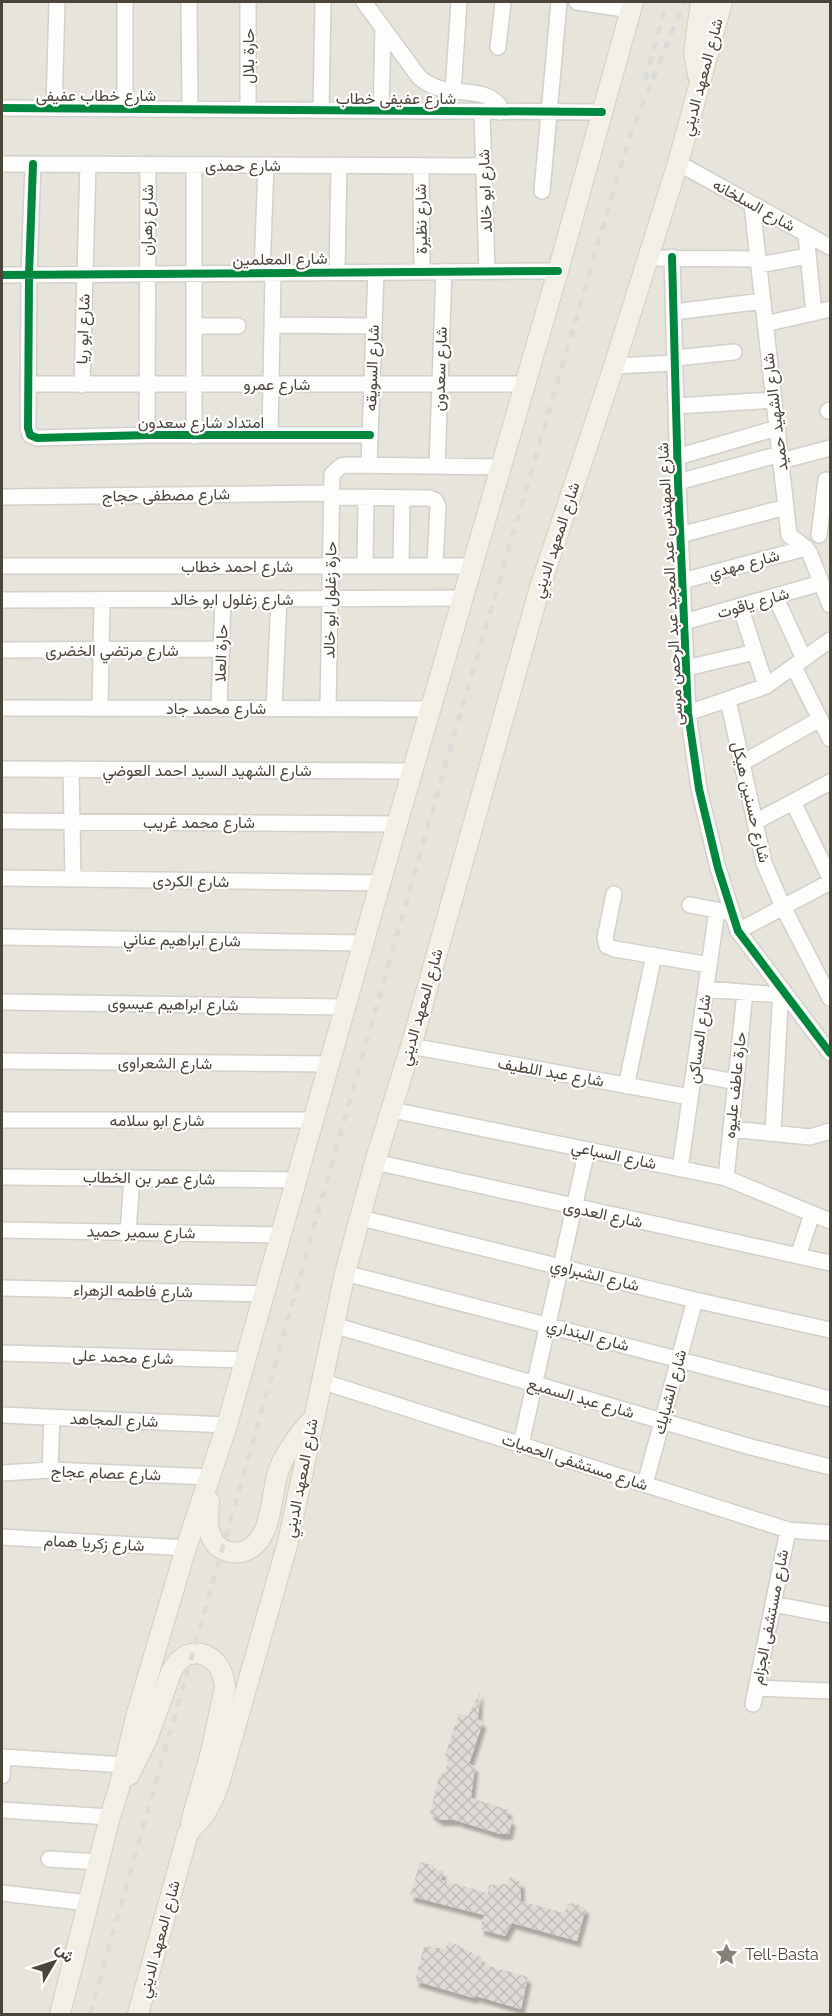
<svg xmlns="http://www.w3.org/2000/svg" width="832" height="2016" font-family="Raleway,Vazirmatn,sans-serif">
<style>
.residential{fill:#e7e4dc}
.building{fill:url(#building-cross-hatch);filter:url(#shadow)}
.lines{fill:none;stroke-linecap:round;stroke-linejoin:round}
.minor-casing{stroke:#d2d0cb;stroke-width:18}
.major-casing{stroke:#d6cebb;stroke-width:22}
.minor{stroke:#fdfdfc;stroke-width:15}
.major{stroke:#f2efe6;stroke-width:20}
.rail{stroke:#dbdbda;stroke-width:4.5;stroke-dasharray:8 8;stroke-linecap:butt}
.cycleway-casing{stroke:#fff;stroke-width:11}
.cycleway{stroke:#00873e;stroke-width:8}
.labels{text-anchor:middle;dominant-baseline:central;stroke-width:4.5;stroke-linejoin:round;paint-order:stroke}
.street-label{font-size:16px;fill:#4b4439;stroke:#fff}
.poi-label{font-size:16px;fill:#4b4439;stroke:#fff;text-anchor:start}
</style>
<defs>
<pattern id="building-cross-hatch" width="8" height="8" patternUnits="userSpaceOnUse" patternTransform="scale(1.5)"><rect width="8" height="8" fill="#dedbd6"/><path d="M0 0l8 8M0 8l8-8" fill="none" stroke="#c0bdb8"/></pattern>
<filter id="shadow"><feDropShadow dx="3.5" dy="6" stdDeviation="1.5" flood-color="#0004"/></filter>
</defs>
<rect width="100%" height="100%" fill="#f4f2ee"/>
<!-- residential -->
<path class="residential" d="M2,2H830V2014H2Z"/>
<!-- building -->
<path class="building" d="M479,1693H480L478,1719L483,1722L469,1764L475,1766L471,1798L509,1810L507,1818L512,1820L509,1834H500L455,1820H440L430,1813L439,1776L445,1771L449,1759L445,1756L459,1713L468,1716Z
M420,1862L433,1865L435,1869L443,1871L441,1880L488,1893L489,1885L507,1884L510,1877L521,1882V1901L564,1913L568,1904L574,1903L586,1908L577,1941L512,1923L505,1936L480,1929L484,1915L410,1896Z
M449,1941L482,1958L481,1964L528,1977L521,2009L476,1996L474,1998L415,1981L424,1946L445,1949Z"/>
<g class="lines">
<defs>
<path id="minor" d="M189,2L190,109
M248,2V110
M364,2L419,77C445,101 480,83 499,105L500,112
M577,2L631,10
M498,47L503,2
M453,92L459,2
M2,108L602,112
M54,108L57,2
M125,109V2
M321,110L323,2
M381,111L383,28
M482,112L487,271
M678,163L830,247
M2,164L484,166
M33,164L29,275L28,428L30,435L37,438L147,435H370
M421,166L422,271
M542,191L559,2
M752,205L789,535L806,548L810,554L830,605
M806,234L814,313
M672,257L678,482L688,713L699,789L718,868L738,931L830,1053
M648,258L758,259
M759,265L808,256
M337,272L339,165
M262,273L266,165
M2,275L558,271
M674,312L763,301
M765,324L830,309
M272,325L374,326
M194,326H238
M675,358L734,352
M614,366L675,363
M29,384H525
M82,385L88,164
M676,406L774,400
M828,411L830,410
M147,435L148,165
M270,435L273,273
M194,436V165
M677,457L777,428
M781,461L830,448
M369,465L376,272
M437,466L444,271
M678,482L780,454
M2,497L331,493
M331,497L429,498L435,500L438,506L435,566
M680,535L786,507
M819,535L826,480
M2,566H472
M365,566L366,498
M401,566L402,498
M682,581L806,548
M775,596L804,659
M2,600L463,598
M740,606L766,686
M684,622L821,583
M2,650L222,649
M794,667L830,739
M686,668L755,652
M728,700L764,863L783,907L830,998
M219,707L223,599
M2,708L431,709
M100,708L102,600
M274,708L279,598
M328,708L332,474L341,466L347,465L501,467
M688,713L766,686L830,640
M742,763L820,719
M2,769L412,771
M71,769L73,879
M793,802L830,878
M2,821L397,824
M755,822L830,782
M2,878L380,883
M614,894L605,938L607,946L615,949L709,965
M690,905L726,912
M738,931L830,882
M2,937L363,943
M706,989L780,995
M2,1002L345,1007
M411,1046L690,1097
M2,1061L329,1064
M694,1074L736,1082
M626,1086L654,955
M392,1110L726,1178L830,1221
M2,1120H313
M731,1129L810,1137L830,1131
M773,1133L781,988
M375,1162L830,1263
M680,1169L717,910
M2,1177L297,1180
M726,1178L745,992
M361,1218L695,1300L830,1330
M2,1230L281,1235
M128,1232L132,1178
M798,1256L812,1214
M345,1273L830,1399
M2,1288L264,1294
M333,1325L751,1447L830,1467
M2,1353L245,1360
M321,1381L788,1530L830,1533
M2,1415L227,1425
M521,1444L587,1150
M50,1470L52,1417
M2,1473L50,1470L210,1477
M645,1484L695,1300
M2,1537L186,1548
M773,1604L830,1615
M756,1688L830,1691
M753,1704L788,1530
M2,1757L125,1765
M2,1776L3,1757
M2,1810L110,1817
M49,1859L99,1862
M2,1893L88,1903"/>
<path id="major" d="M698,75L694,52L701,2
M209,1501C208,1517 205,1537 220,1548C226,1552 234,1553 242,1552C273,1543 270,1498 278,1472C284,1454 297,1437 310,1422
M129,1775L147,1739L172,1670C190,1639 223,1655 225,1687L211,1752L191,1822
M60,2014L110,1817L119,1788L137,1713L186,1548L227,1425L397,824L558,271L633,2
M138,2014L188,1833L204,1815L212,1801L219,1784L288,1542L345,1273L375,1162L411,1046L540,587L614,366L678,163L722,2"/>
</defs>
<!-- minor casing -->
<use href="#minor" class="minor-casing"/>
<!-- major casing -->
<use href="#major" class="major-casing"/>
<!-- minor -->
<use href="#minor" class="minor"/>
<!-- major -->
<use href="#major" class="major"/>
<!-- rail -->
<path class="rail" d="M645,80L667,2
M90,2014L448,756L629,138L684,2"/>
<defs>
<path id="cycleway" d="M2,108L602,112
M33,164L29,275L28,428L30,435L37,438L147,435H370
M672,257L678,482L688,713L699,789L718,868L738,931L830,1053
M2,275L558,271"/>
</defs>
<!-- cycleway casing -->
<use href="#cycleway" class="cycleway-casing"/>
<!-- cycleway -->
<use href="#cycleway" class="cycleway"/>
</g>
<!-- icons -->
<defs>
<symbol id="sight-bare" viewBox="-9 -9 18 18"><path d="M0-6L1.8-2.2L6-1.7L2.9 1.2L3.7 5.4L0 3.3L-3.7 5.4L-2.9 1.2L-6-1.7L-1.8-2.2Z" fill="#868178" stroke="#fff" stroke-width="2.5" paint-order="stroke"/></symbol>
</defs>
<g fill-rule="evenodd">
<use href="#sight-bare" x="710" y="1938" width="33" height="33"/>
</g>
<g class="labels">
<!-- street labels -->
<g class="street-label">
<text transform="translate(248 56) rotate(-90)">حارة بلال</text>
<text transform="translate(702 77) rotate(-75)">شارع المعهد الديني</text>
<text x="96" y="95">شارع خطاب عفيفى</text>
<text x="396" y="98">شارع عفيفى خطاب</text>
<text x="243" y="165">شارع حمدى</text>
<text transform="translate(485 191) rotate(-92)">شارع ابو خالد</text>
<text transform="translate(754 205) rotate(29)">شارع السلخانه</text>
<text transform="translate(421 219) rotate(-91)">شارع نظيرة</text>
<text transform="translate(147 220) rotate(-89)">شارع زهران</text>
<text transform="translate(280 259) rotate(-1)">شارع المعلمين</text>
<text transform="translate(83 329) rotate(-88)">شارع ابو ريا</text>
<text transform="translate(372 368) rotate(-88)">شارع السويقه</text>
<text transform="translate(440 369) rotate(-88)">شارع سعدون</text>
<text x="277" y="384">شارع عمرو</text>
<text transform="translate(775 412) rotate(-97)">شارع الشهيد حميد</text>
<text x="201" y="422">امتداد شارع سعدون</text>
<text transform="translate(166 495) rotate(-1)">شارع مصطفى حجاج</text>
<text transform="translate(556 540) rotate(-72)">شارع المعهد الديني</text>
<text transform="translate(744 564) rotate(-15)">شارع مهدي</text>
<text x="237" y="566">شارع احمد خطاب</text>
<text transform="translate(670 584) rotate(-93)">شارع المهندس عبد المجيد عبد الرحمن مرسى</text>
<text x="232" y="599">شارع زغلول ابو خالد</text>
<text transform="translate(330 600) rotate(-89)">حارة زغلول ابو خالد</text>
<text transform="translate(753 603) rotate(-16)">شارع ياقوت</text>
<text x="112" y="650">شارع مرتضي الخضرى</text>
<text transform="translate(221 653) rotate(-88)">حارة العلا</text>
<text x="216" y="708">شارع محمد جاد</text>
<text x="207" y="770">شارع الشهيد السيد احمد العوضي</text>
<text transform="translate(751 802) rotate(77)">شارع حسنين هيكل</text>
<text x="199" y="822">شارع محمد غريب</text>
<text transform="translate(191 881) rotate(1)">شارع الكردى</text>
<text transform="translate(182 940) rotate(1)">شارع ابراهيم عناني</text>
<text transform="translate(173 1004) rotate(1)">شارع ابراهيم عيسوى</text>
<text transform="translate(421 1007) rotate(-74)">شارع المعهد الديني</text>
<text transform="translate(699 1039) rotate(-82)">شارع المساكن</text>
<text transform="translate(165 1063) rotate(1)">شارع الشعراوى</text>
<text transform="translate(551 1072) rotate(10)">شارع عبد اللطيف</text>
<text transform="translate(735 1085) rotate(-84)">حارة عاطف عليوه</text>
<text x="157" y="1120">شارع ابو سلامه</text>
<text transform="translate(614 1155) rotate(12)">شارع السباعي</text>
<text transform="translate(149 1178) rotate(1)">شارع عمر بن الخطاب</text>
<text transform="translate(603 1214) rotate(12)">شارع العدوى</text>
<text transform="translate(141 1232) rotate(1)">شارع سمير حميد</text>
<text transform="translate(595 1275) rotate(14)">شارع الشبراوي</text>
<text transform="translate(133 1291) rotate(1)">شارع فاطمه الزهراء</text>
<text transform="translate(588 1335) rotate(15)">شارع البنداري</text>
<text transform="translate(123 1357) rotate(2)">شارع محمد على</text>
<text transform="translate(670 1392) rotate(-75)">شارع الشبايك</text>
<text transform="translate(581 1398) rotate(16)">شارع عبد السميع</text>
<text transform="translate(114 1420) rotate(2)">شارع المجاهد</text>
<text transform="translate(575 1462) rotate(18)">شارع مستشفى الحميات</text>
<text transform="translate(106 1473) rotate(2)">شارع عصام عجاج</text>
<text transform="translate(301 1478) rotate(-79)">شارع المعهد الديني</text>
<text transform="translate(94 1543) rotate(3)">شارع زكريا همام</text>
<text transform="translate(770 1617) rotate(-79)">شارع مستشفى الجزام</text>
<text transform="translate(159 1939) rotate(-75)">شارع المعهد الديني</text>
</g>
<!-- poi labels -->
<g class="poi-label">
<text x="745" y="1954">Tell-Basta</text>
</g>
</g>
<!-- border -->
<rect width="832" height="2016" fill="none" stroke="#4b4439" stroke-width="6"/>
<!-- north arrow -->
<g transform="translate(54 1962) rotate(51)" stroke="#ffffff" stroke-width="4.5" paint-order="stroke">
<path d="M0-4.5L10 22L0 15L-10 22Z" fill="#4b4439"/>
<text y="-9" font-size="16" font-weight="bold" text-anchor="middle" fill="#4b4439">ش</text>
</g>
</svg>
